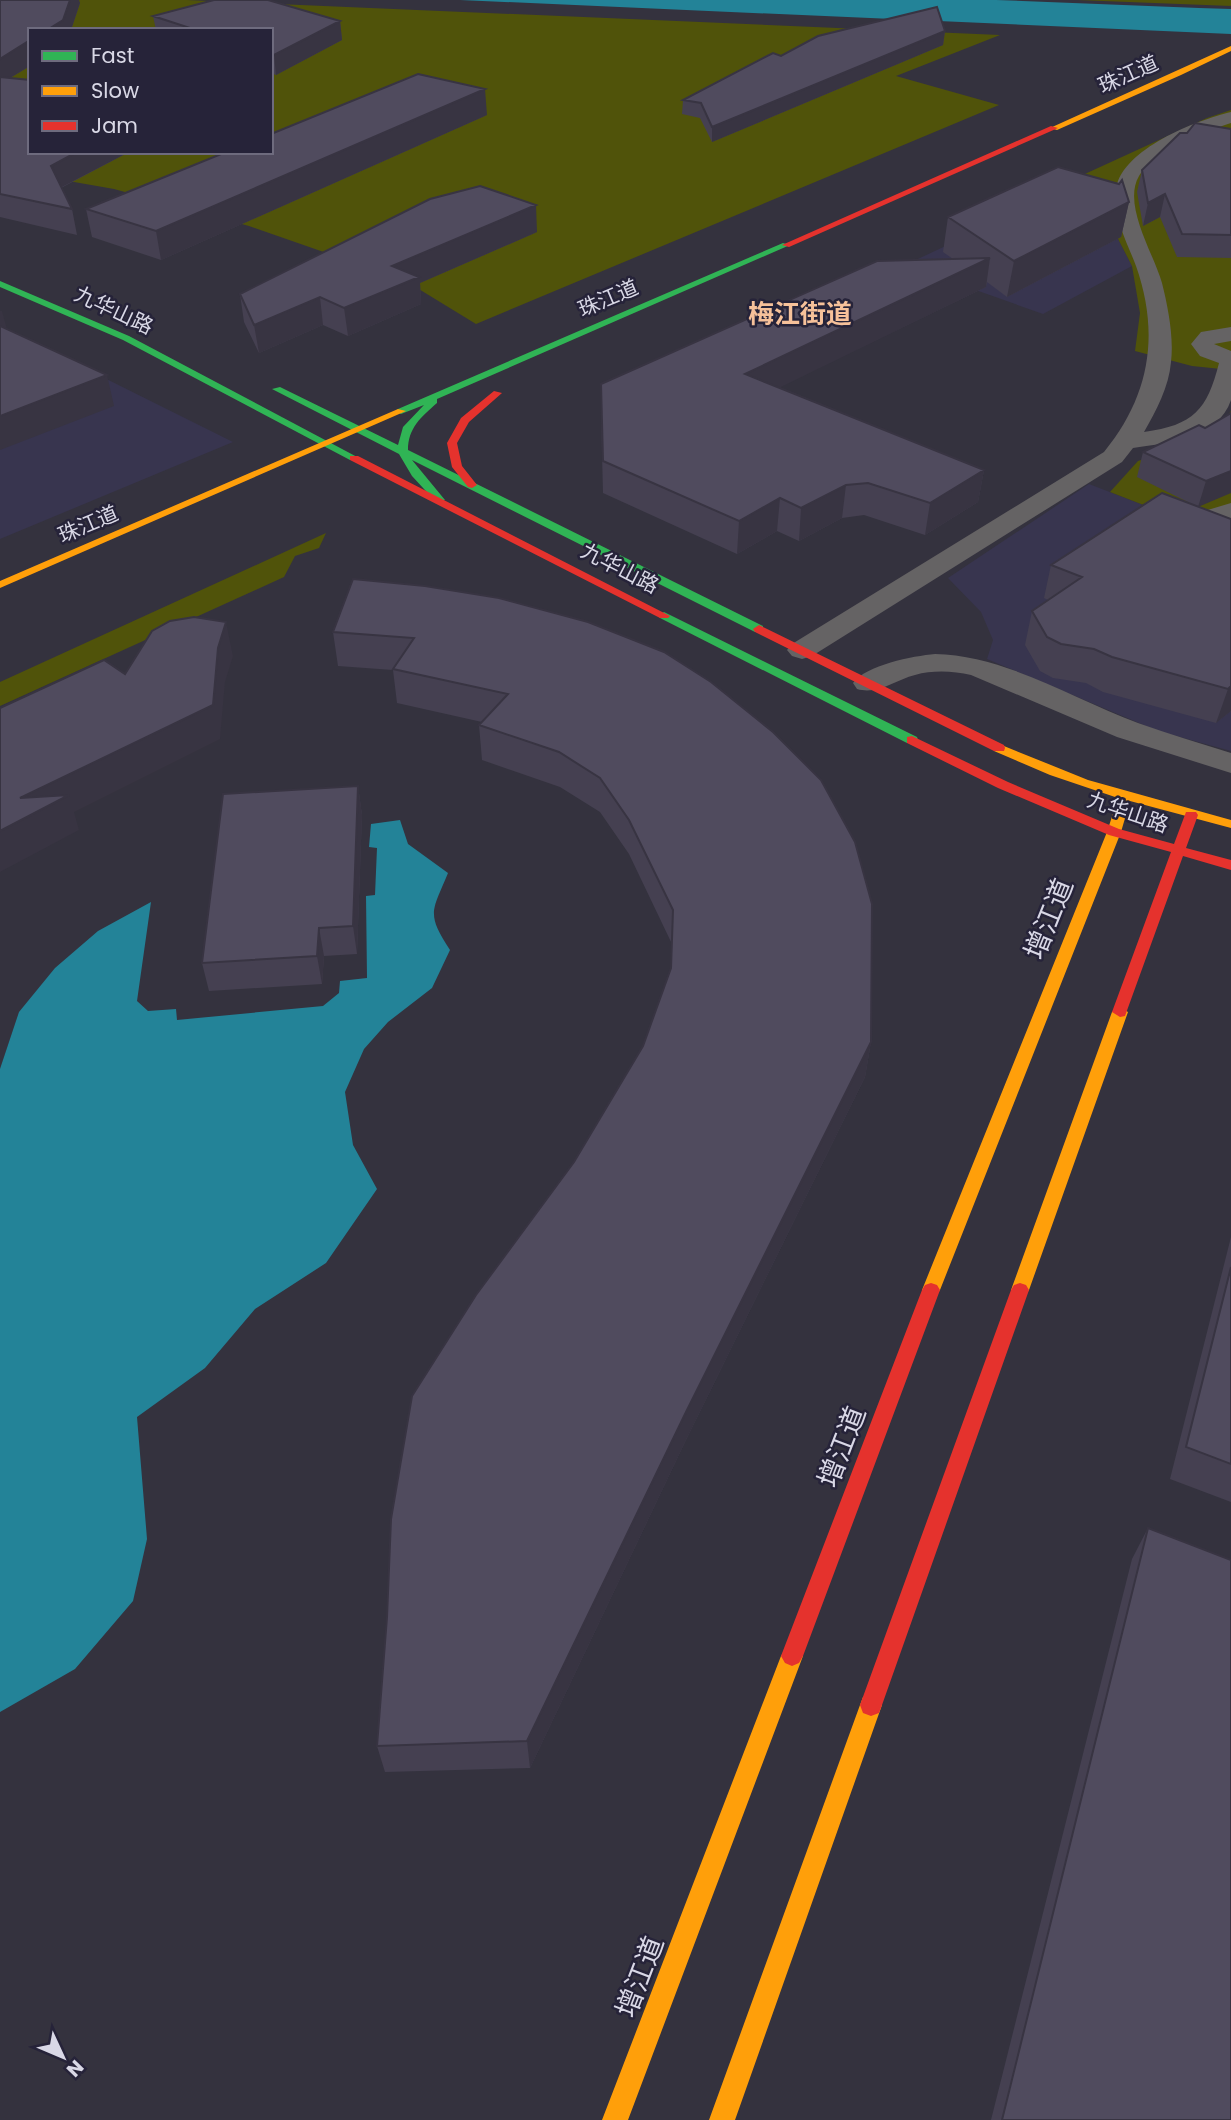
<svg xmlns="http://www.w3.org/2000/svg" width="1231" height="2120" font-family="Poppins,'Noto Sans SC',sans-serif">
<style>
.built{fill:#38354f}
.green{fill:#50530a;fill-rule:evenodd}
.water{fill:#238398}
.lines{fill:none;stroke-linecap:round;stroke-linejoin:round}
.street{fill:#656364;fill-rule:evenodd}
.fast{fill:#30b455;fill-rule:evenodd}
.slow{fill:#ff9f0a;fill-rule:evenodd}
.jam{fill:#e5322d;fill-rule:evenodd}
.wall{fill:#454051}
.shaded-wall{fill:#383442}
.building{fill:#504b5e;stroke:#383442;stroke-width:2}
.labels{text-anchor:middle;dominant-baseline:central;stroke-width:5;stroke-linejoin:round;paint-order:stroke}
.far-street-label{font-size:21px;fill:#d9d8e6;stroke:#262339}
.far-district-label{font-size:26px;font-weight:bold;fill:#f6c19a;stroke:#262339}
.near-street-label{font-size:28px;fill:#d9d8e6;stroke:#262339}
</style>
<rect width="100%" height="100%" fill="#34323e"/>
<!-- built -->
<path class="built" d="M1048,198L1116,235L1132,266L1043,314L905,265Z
M0,326L233,442L0,539Z
M1089,484L1231,539V751L1158,731L987,659L993,640L981,612L948,578Z"/>
<!-- green -->
<path class="green" d="M0,0H187L1000,35L896,76L999,105L476,324L404,280L249,226L114,189L0,169ZM30,30H271V152H30Z
M1077,0H1231V6Z
M1231,110V370L1192,366L1135,351L1140,313L1132,266L1116,235L1039,195L1207,118Z
M1231,411V539L1110,492L1138,461L1172,449L1216,429Z
M326,533L319,548L295,556L284,577L0,706V682Z"/>
<!-- water -->
<path class="water" d="M460,0H996L1199,8L1231,9V34Z
M400,820L408,844L448,873C432,912 426,913 450,950L432,988L388,1022L364,1049L345,1092L353,1145L377,1189L326,1263L255,1309L205,1368L137,1417L147,1539L133,1601L75,1669L0,1712V1069L19,1012L55,968L98,931L151,902L137,1001L148,1011L176,1009L177,1020L323,1006L339,993L340,981L367,978L366,896L375,895L377,848L369,847L371,824Z"/>
<g class="lines">
<!-- street -->
<path class="street" d="M1231,112V123C1204,132 1154,150 1139,176C1122,205 1154,254 1162,283C1168,307 1174,337 1171,362C1169,387 1156,411 1144,432C1194,425 1207,410 1219,363L1200,356L1191,344L1201,332L1231,327V341L1214,344L1231,351C1231,366 1231,387 1231,400C1218,439 1167,443 1133,448L1122,462L812,656L802,659L792,656L787,650L792,644L1104,452C1150,396 1160,334 1136,266C1127,242 1112,215 1116,189C1122,149 1197,120 1231,112Z
M1231,503V520L1200,529L1191,527L1187,521L1191,515Z
M935,654C1004,655 1074,699 1138,723C1169,734 1200,743 1231,753V773L1117,737L971,675C953,671 933,670 915,675C895,680 878,695 857,689L853,683C866,665 913,656 935,654Z"/>
<!-- fast -->
<path class="fast" d="M783,243L790,245L437,399V403C421,417 408,428 408,450L763,626V632H755L412,460L445,500L436,502L412,476L399,454L272,389L280,387L398,445L403,427L424,405L401,414L396,411L398,409Z
M0,281L129,336L359,458L350,460L123,340L0,287Z
M664,612L917,737L918,740L917,743H907L660,618L658,616Z"/>
<!-- slow -->
<path class="slow" d="M1231,46V51L1181,75L1057,130L1050,128Z
M398,409L406,411L0,588V581Z
M999,744L1088,780L1231,820V828L1130,801L1121,832L940,1290L937,1295L931,1297L925,1295L922,1290L1107,832L1118,798L1050,775L994,751L993,748Z
M1120,1007L1128,1012L1029,1290L1026,1295L1020,1297L1014,1295L1011,1290L1112,1012Z
M792,1646L799,1649L803,1656L628,2120H602L781,1656L785,1649Z
M871,1694L879,1697L882,1705L735,2120H709L860,1705L863,1697Z"/>
<!-- jam -->
<path class="jam" d="M1051,126L1058,128L789,247L782,245Z
M494,391L502,393L469,422L457,443L462,466L477,485L472,488L468,487L452,467L447,443L461,418Z
M350,456H358L670,616L668,618H660L350,460Z
M759,625L1004,745L1005,748L1004,751H994L755,632L753,629Z
M912,736L1008,782L1119,829L1174,844L1186,812H1196L1198,815L1186,848L1231,860V870L1183,856L1125,1016L1120,1017L1112,1012L1171,852L1109,835L998,788L907,743V737Z
M931,1283L937,1285L940,1290L803,1656L799,1663L792,1666L785,1663L781,1656L922,1290L925,1285Z
M1020,1283L1026,1285L1029,1290L882,1705L879,1713L871,1716L863,1713L860,1705L1011,1290L1014,1285Z"/>
</g>
<!-- wall -->
<path class="wall" d="M0,0L80,3L71,30H30V66L10,78L30,152H129L61,188L72,209L77,235L0,217Z
M153,16L340,21L342,40L276,75L271,73V30H156Z
M945,31L943,45L712,142L700,118L682,114L683,100L781,56Z
M487,115L161,260L92,237L86,209Z
M1231,129V258L1177,257L1160,217L1143,226L1137,192L1142,170L1187,133Z
M1129,202L1121,237L1007,297L987,282L986,287L779,387L984,470L978,502L925,535L864,515L842,518L799,541L777,531L737,554L603,493L601,415L953,259L943,252L948,217Z
M537,232L420,283L421,304L348,336L323,325L259,353L244,322L240,294Z
M1231,413L1199,507L1231,519V711L1216,723L1103,692L1086,683L1053,678L1040,671L1025,645L1032,611L1048,600L1044,598L1051,565L1198,507L1137,477L1143,452L1205,428Z
M425,586L871,1042L865,1077L684,1444L530,1768L385,1772L377,1746L574,1162L643,1046L671,968L672,944L629,854L600,812L560,787L482,760L479,725L482,722L397,703L393,670L338,666L333,632Z
M358,786L362,815L357,954L324,956L322,984L209,991L202,963Z
M1231,1237V1502L1170,1479Z
M1148,1528L1231,2120H991L1132,1559Z"/>
<!-- shaded-wall -->
<path class="shaded-wall" d="M70,0H79L80,3L71,30H47Z
M340,21L342,40L276,75L274,55Z
M945,31L943,45L712,142V127Z
M30,40V66L0,84V59Z
M485,89L487,115L161,260L156,231Z
M77,152H129L56,190L51,166Z
M1165,194L1160,217L1143,226L1148,203Z
M1129,202L1121,237L1007,297L1014,261Z
M536,205L537,232L420,283L421,304L348,336L344,308L392,266Z
M990,258L986,287L744,405L745,374Z
M320,297L323,325L259,353L254,325Z
M0,311H2L10,340L0,343Z
M107,375L114,406L0,450V416Z
M984,470L978,502L925,535L930,503Z
M1231,471V493L1198,507L1206,481Z
M846,485L842,518L799,541L801,508Z
M780,498L777,531L737,554L739,521Z
M226,622L233,656L225,682L220,739L74,812L79,830L0,872V831L20,798L218,648Z
M1231,686V711L1216,723L1228,689Z
M358,786L362,815L357,954L353,926Z
M319,928L324,956L322,984L317,956Z
M871,1042L865,1077L684,1444L530,1768L527,1741L686,1412Z"/>
<!-- building -->
<path class="building" d="M0,0H70L63,20L47,30H30V40L0,59Z
M214,0H268L340,21L274,55L271,54V30H196L153,16Z
M937,7L945,31L712,127L701,103L683,100L773,53L781,56L818,36Z
M418,74L485,89L156,231L86,209L226,152H271V134Z
M0,77L30,80V152H77L51,166L72,209L0,194Z
M1195,123L1231,129V235L1182,234L1165,194L1148,203L1142,170L1180,133H1187Z
M1058,167L1119,184L1122,180L1129,202L1014,261L948,217Z
M480,186L536,205L392,266L419,277L344,308L320,297L254,325L240,294L430,199Z
M990,258L745,374L984,470L930,503L868,483L846,485L801,508L780,498L739,521L603,461L601,384L877,261Z
M0,326L107,375L0,416Z
M1231,413V471L1206,481L1143,452L1199,425L1205,428Z
M1162,493L1231,519V686L1228,689L1112,657L1094,649L1061,644L1047,637L1032,611L1082,577L1051,565Z
M353,579L425,586L499,598L588,622L664,652L711,682L773,732L821,780L855,842L872,904L871,1042L686,1412L527,1741L377,1746L387,1617L391,1519L412,1396L476,1295L574,1162L643,1046L671,968L673,910L629,820L600,778L559,752L479,725L508,694L393,669L414,638L333,632Z
M194,617L226,622L218,648L213,705L20,798L69,795L0,831V708L104,660L125,674L152,631L170,621Z
M358,786L353,926L319,928L317,956L202,963L223,794Z
M1231,1267V1464L1186,1447Z
M1148,1528L1231,1560V2120H1002Z"/>
<g class="labels">
<!-- far-street labels -->
<g class="far-street-label">
<text transform="translate(1128 74) rotate(-24)">珠江道</text>
<text transform="translate(608 298) rotate(-23)">珠江道</text>
<text transform="translate(114 310) rotate(25)">九华山路</text>
<text transform="translate(88 524) rotate(-23)">珠江道</text>
<text transform="translate(620 568) rotate(27)">九华山路</text>
<text transform="translate(1128 812) rotate(19)">九华山路</text>
</g>
<!-- far-district labels -->
<g class="far-district-label">
<text x="800" y="314">梅江街道</text>
</g>
<!-- near-street labels -->
<g class="near-street-label">
<text transform="translate(1049 919) rotate(-68)">增江道</text>
<text transform="translate(842 1447) rotate(-69)">增江道</text>
<text transform="translate(640 1977) rotate(-69)">增江道</text>
</g>
</g>
<!-- legend -->
<rect x="28" y="28" width="245" height="126" fill="#262339" stroke="#6e6b7e" stroke-width="2"/>
<rect x="42" y="51" width="35" height="10" fill="#30b455" stroke="#6e6b7e" stroke-width="2"/>
<text x="91" y="63" font-size="21" fill="#d9d8e6">Fast</text>
<rect x="42" y="86" width="35" height="10" fill="#ff9f0a" stroke="#6e6b7e" stroke-width="2"/>
<text x="91" y="98" font-size="21" fill="#d9d8e6">Slow</text>
<rect x="42" y="121" width="35" height="10" fill="#e5322d" stroke="#6e6b7e" stroke-width="2"/>
<text x="91" y="133" font-size="21" fill="#d9d8e6">Jam</text>
<!-- north arrow -->
<g transform="translate(63 2057) rotate(134)" stroke="#262339" stroke-width="5" paint-order="stroke">
<path d="M0-5L12 26L0 18L-12 26Z" fill="#d9d8e6"/>
<text y="-10" font-size="19" font-weight="bold" text-anchor="middle" fill="#d9d8e6">N</text>
</g>
</svg>
